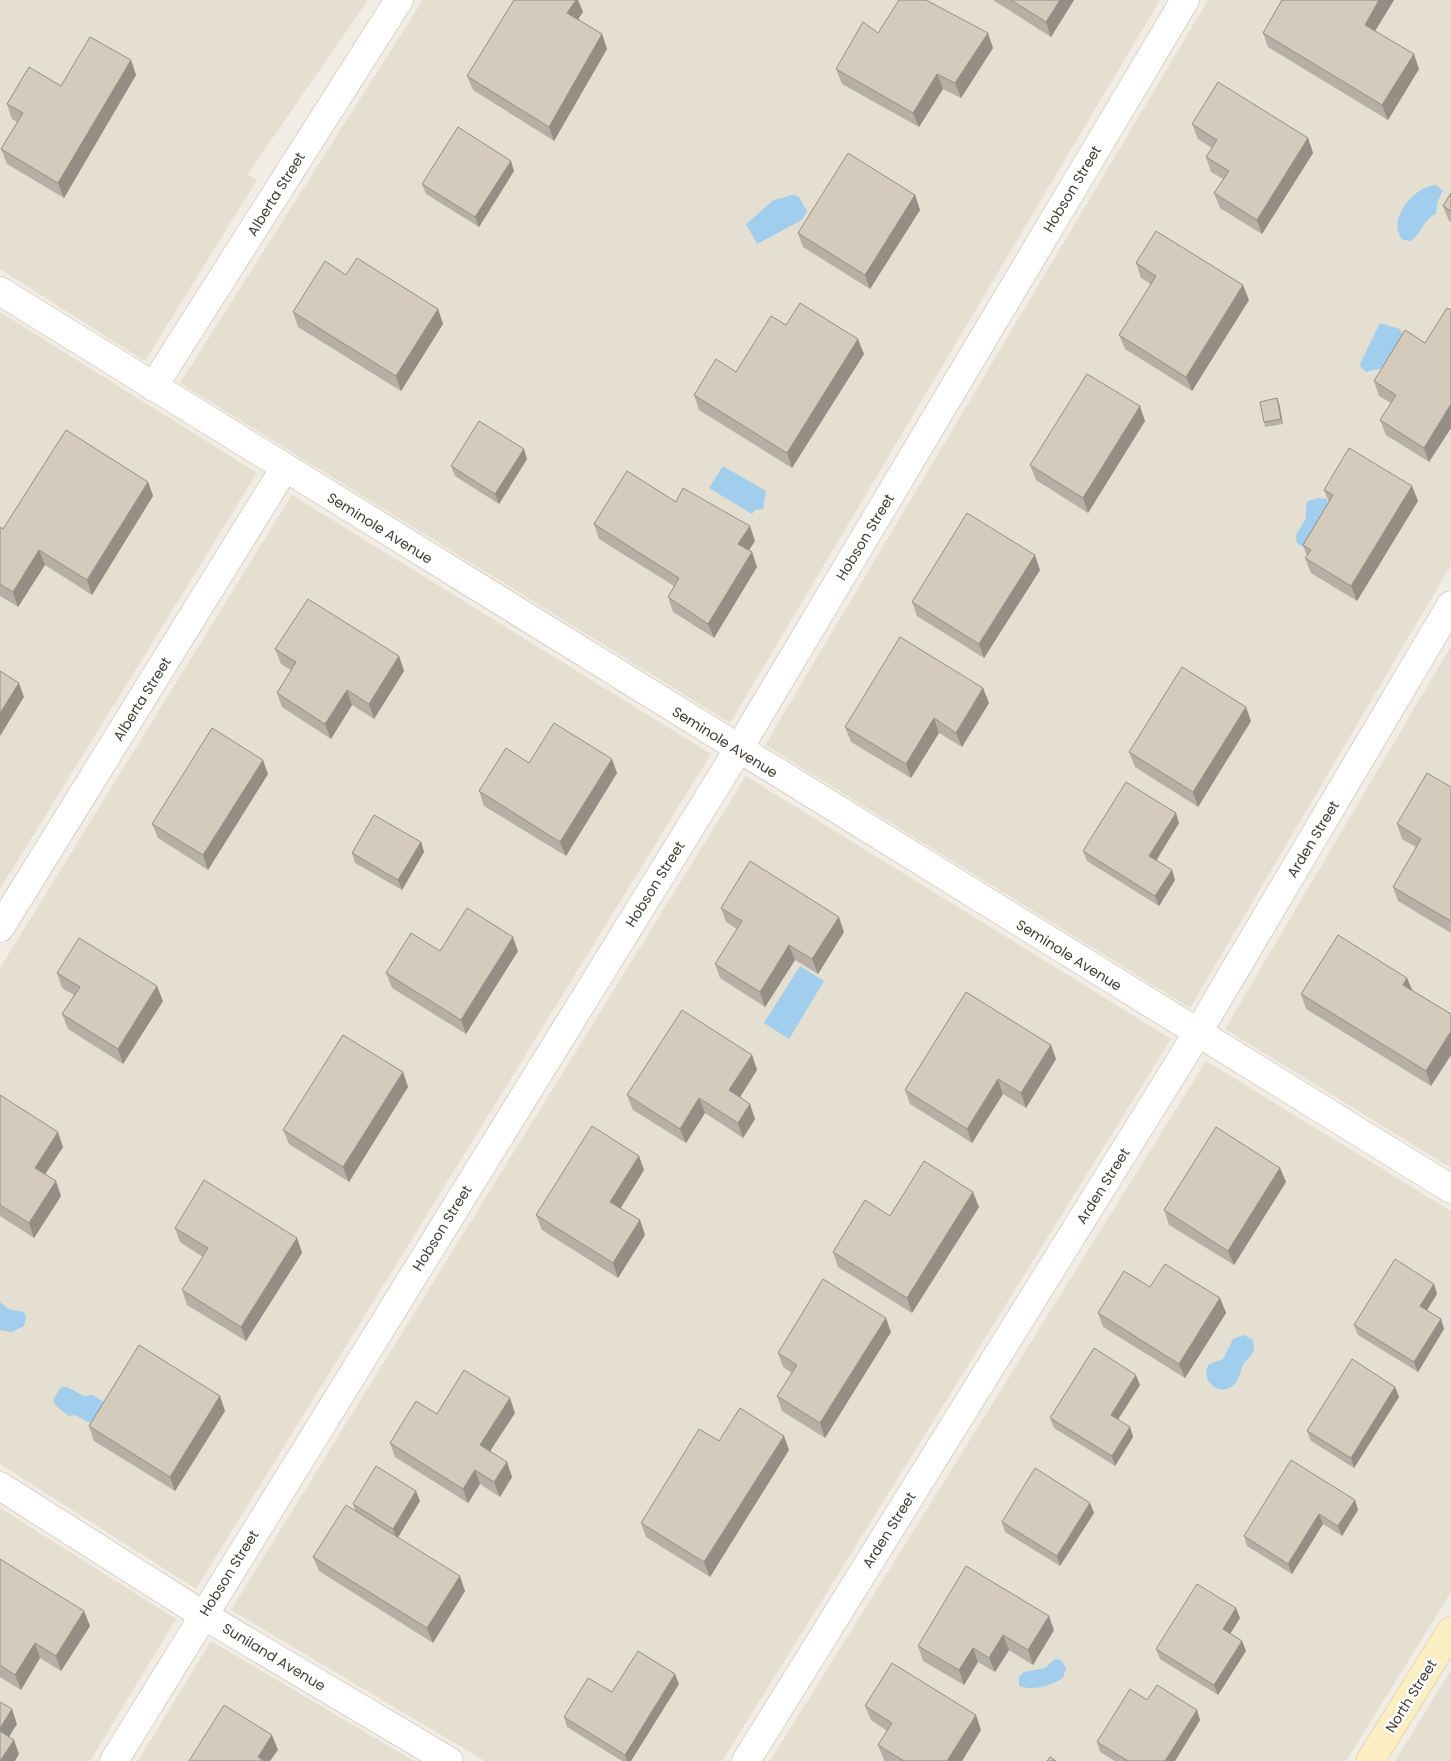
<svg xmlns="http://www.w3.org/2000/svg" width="1451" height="1761" font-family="Poppins,sans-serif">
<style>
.residential{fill:#e5dfd2}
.water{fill:#a1ceec}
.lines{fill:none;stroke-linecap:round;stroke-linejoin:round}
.street-casing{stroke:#bfb7aa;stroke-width:29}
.secondary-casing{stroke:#cfc095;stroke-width:29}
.street{stroke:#fff;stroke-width:28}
.secondary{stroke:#fceec3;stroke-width:28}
.wall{fill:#b7afa3}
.shaded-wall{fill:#958e84}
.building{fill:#d5cbbd;stroke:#958e84}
.labels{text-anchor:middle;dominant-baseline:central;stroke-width:4.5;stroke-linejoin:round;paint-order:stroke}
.street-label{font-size:14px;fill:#433d34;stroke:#fff}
</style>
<rect width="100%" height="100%" fill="#f1ede4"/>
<!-- residential -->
<path class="residential" d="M0,0H368L247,175L257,180L145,361L0,269Z
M423,0H1160L730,723L180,383Z
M1208,0H1451V565L1190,1008L765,745Z
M0,312L257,473L0,889Z
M292,495L711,754L196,1589L0,1464V968Z
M1451,646V1168L1225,1029Z
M746,776L1171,1039L722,1761H485L231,1610Z
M1206,1061L1451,1211V1592L1346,1761H770Z
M0,1508L176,1619L90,1761H0Z
M211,1641L414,1761H138Z
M1451,1670V1761H1395Z"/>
<!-- water -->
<path class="water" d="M1436,185L1443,191L1438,200L1436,214C1423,220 1422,233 1411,241L1403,240C1385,221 1414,186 1436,185Z
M792,195L798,196L807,211L802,220L757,244L746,224L774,200Z
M1380,323L1400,329L1402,334L1390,354L1391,356L1387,367L1366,372L1360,366L1361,362Z
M723,466L766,491L763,509L755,510L752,514L709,488Z
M1317,498L1327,499L1329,511L1305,548L1297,543L1296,535L1306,518V506L1308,501Z
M800,966L824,981L789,1039L764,1023Z
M0,1302L8,1309L24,1312L26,1317L24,1326L12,1332L0,1330Z
M1244,1335L1253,1340L1254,1351C1251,1355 1248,1359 1244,1363C1240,1370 1240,1379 1234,1385C1219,1398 1199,1380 1209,1364L1223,1359L1233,1339Z
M61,1387H67L84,1396L93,1395L105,1403L92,1424L75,1415L69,1416L56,1406L53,1400Z
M1055,1659L1061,1660L1066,1668L1063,1678C1050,1686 1034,1691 1019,1686V1677L1024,1672L1045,1668Z"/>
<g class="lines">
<defs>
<path id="street" d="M0,291L1451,1189
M153,387L399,0
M0,928L284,469
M0,1486L203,1615L449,1761
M114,1761L738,750L1185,0
M746,1761L1197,1034L1451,605"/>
<path id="secondary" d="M1370,1761L1451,1631"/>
</defs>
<!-- street casing -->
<use href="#street" class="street-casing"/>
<!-- secondary casing -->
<use href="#secondary" class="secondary-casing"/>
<!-- street -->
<use href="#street" class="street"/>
<!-- secondary -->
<use href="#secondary" class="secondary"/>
</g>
<!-- wall -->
<path class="wall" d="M514,0H578L583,12L578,19L602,34L607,49L554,141L473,90L467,76Z
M993,0H1074L1051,37Z
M1282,0H1394L1375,31L1419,69L1388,120L1268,47L1263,33Z
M878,33L993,48L961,98L943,89L919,127L842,84L836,69Z
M131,60L136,75L64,198L7,164L1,149L17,122L12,119L7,104L61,86Z
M1192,124L1308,138L1313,153L1262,234L1220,208L1214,193L1223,179L1211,172L1206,157L1212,148L1198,139Z
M514,171L479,227L426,194L422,184Z
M1451,193V222L1449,221L1443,206Z
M915,195L920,210L870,289L803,247L798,233Z
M1136,263L1249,300L1192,391L1125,349L1119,335L1151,284L1141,278Z
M346,275L438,309L443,324L401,391L298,327L293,312Z
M1451,310V428L1429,462L1386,435L1380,420L1391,403L1379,396L1374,381L1425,343Z
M786,325L864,354L792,468L699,410L694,395L736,372Z
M1277,398L1279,403L1283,424L1265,427L1264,422Z
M1145,421L1088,513L1036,480L1030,465Z
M527,459L499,504L455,476L451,466Z
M148,482L153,496L92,595L45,565L18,607L0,596V527L3,529Z
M1412,486L1418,501L1357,601L1311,573L1305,558L1307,556L1303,545L1329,502L1324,490Z
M676,502L755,541L749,550L752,552L757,567L714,638L673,612L668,597L674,586L599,539L594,524Z
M1040,570L984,658L917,616L912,602Z
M275,649L399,656L404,671L374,719L352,705L331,739L282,707L277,693L291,670L281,664Z
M983,688L989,703L962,747L939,733L911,778L851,742L845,727Z
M1251,721L1198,807L1135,767L1129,752Z
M529,763L617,773L566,856L484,806L479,791Z
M268,774L208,870L158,838L152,824Z
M1451,787V933L1398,901L1393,887L1416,847L1402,839L1397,824Z
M1179,823L1156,860L1172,870L1175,880L1159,906L1087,861L1083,851Z
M421,842L424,852L402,890L355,863L352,853Z
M721,908L844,932L818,974L795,960L765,1007L720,978L715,964L737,929L726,922Z
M440,951H518L466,1034L392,988L386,973Z
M57,973L163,1001L123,1064L68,1029L62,1014L74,995L62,988Z
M1407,978L1412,990L1451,1014V1055L1431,1086L1306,1009L1301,994Z
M1051,1045L1056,1059L1026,1108L1003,1094L972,1143L910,1104L905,1090Z
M752,1055L757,1070L740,1097L755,1119L743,1138L705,1113L686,1143L633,1110L627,1095Z
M403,1072L408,1087L349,1182L289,1144L283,1130Z
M0,1095L63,1147L45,1174L61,1196L34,1238L0,1216Z
M1280,1168L1286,1182L1234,1265L1169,1225L1164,1210Z
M644,1170L621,1208L640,1220L645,1235L618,1278L542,1230L536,1215Z
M979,1207L912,1313L838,1267L833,1252L890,1216Z
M175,1228L297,1238L302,1253L246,1341L187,1305L182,1290L203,1257L180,1242Z
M1434,1284L1437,1294L1427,1311L1441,1319L1444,1329L1418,1372L1358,1335L1354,1325Z
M1150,1287L1220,1298L1226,1313L1185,1378L1103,1327L1098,1313Z
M891,1332L825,1438L782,1411L777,1396L792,1373L783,1367L778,1353Z
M1140,1385L1118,1420L1130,1427L1133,1437L1115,1466L1054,1428L1050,1418Z
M1395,1387L1399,1397L1354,1468L1311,1441L1307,1431Z
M225,1411L175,1491L94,1441L89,1426Z
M515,1413L490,1451L507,1462L512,1477L500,1497L480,1484L468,1503L395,1457L390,1443L437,1414Z
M784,1436L789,1450L710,1577L646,1537L641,1523L719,1441Z
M1355,1500L1358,1510L1342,1536L1323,1524L1292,1574L1247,1546L1244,1536Z
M420,1501L398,1537L465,1591L433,1643L319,1571L313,1557L355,1510L353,1504Z
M1090,1503L1094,1513L1060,1566L1005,1532L1002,1522Z
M0,1559L90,1626L61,1671L40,1658L21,1690L0,1677Z
M966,1566L1054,1630L1033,1665L1009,1650L995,1672L978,1662L964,1685L923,1661L918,1646Z
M1240,1618L1230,1633L1242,1641L1246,1651L1218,1695L1160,1659L1156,1649Z
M679,1684L631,1761H622L567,1727L564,1717L612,1692Z
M1147,1700L1197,1710L1200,1720L1175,1761H1115L1100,1752L1097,1742Z
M865,1706L981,1730L962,1761H885L884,1760L878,1745L887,1731L871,1720Z"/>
<!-- shaded-wall -->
<path class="shaded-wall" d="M576,0H578L583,12L573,27L567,13Z
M1060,0H1074L1051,37L1046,22Z
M1379,0H1394L1370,39L1365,25Z
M988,33L993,48L961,98L955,83Z
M602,34L607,49L554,141L549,127Z
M1414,54L1419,69L1388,120L1382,105Z
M131,60L136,75L64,198L58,183Z
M937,74L943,89L919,127L913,113Z
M1308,138L1313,153L1262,234L1257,220Z
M511,161L514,171L479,227L475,217Z
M915,195L920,210L870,289L865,275Z
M1243,285L1249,300L1192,391L1186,377Z
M438,309L443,324L401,391L396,376Z
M858,339L864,354L792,468L787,453Z
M1277,398L1279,403L1283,424L1281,419Z
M1451,404V428L1429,462L1424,448Z
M1140,406L1145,421L1088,513L1083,498Z
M524,449L527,459L499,504L495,494Z
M148,482L153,496L92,595L87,580Z
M1412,486L1418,501L1357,601L1351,586Z
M750,526L755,541L743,559L738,544Z
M39,550L45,565L18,607L13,592Z
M752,552L757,567L714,638L708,624Z
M1035,555L1040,570L984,658L979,644Z
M399,656L404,671L374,719L369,704Z
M19,683L24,697L0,736V713Z
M983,688L989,703L962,747L956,733Z
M347,690L352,705L331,739L325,724Z
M1246,707L1251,721L1198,807L1193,792Z
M934,718L939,733L911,778L906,764Z
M612,759L617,773L566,856L560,842Z
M263,760L268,774L208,870L203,855Z
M1176,813L1179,823L1153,866L1149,856Z
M421,842L424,852L402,890L398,880Z
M1172,870L1175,880L1159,906L1155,896Z
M839,917L844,932L818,974L812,959Z
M513,937L518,951L466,1034L461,1020Z
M789,945L795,960L765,1007L760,992Z
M1407,978L1413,992L1403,985Z
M157,986L163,1001L123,1064L118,1049Z
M1451,1031V1055L1431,1086L1426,1071Z
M1051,1045L1056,1059L1026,1108L1021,1093Z
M752,1055L757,1070L735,1105L729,1090Z
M403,1072L408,1087L349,1182L343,1167Z
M998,1079L1003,1094L972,1143L967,1129Z
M699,1098L705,1113L686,1143L680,1129Z
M750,1104L755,1119L743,1138L738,1123Z
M58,1132L63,1147L40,1182L35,1168Z
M639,1156L644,1170L615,1217L610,1202Z
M1280,1168L1286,1182L1234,1265L1228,1251Z
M56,1181L61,1196L34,1238L29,1223Z
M973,1192L979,1207L912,1313L907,1298Z
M640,1220L645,1235L618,1278L613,1263Z
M297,1238L302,1253L246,1341L241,1327Z
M1434,1284L1437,1294L1423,1316L1420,1306Z
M1220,1298L1226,1313L1185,1378L1179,1364Z
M886,1318L891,1332L825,1438L820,1423Z
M1441,1319L1444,1329L1418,1372L1414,1362Z
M1136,1375L1140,1385L1114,1425L1111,1415Z
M1395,1387L1399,1397L1354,1468L1351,1458Z
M220,1396L225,1411L175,1491L170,1477Z
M510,1398L515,1413L485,1459L480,1445Z
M1130,1427L1133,1437L1115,1466L1112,1456Z
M784,1436L789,1450L710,1577L704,1562Z
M507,1462L512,1477L500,1497L494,1482Z
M475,1470L480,1484L468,1503L463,1489Z
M416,1491L420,1501L397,1539L393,1529Z
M1355,1500L1358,1510L1342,1536L1338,1526Z
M1090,1503L1094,1513L1060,1566L1057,1556Z
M1319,1514L1323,1524L1292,1574L1288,1564Z
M460,1576L465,1591L433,1643L427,1628Z
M1236,1608L1240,1618L1227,1639L1223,1629Z
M84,1611L90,1626L61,1671L56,1656Z
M1049,1616L1054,1630L1033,1665L1028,1650Z
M1003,1635L1009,1650L995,1672L989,1658Z
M1242,1641L1246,1651L1218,1695L1214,1685Z
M35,1643L40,1658L21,1690L15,1675Z
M973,1648L978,1662L964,1685L959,1670Z
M675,1674L679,1684L631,1761H627L625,1755Z
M12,1709L17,1724L4,1745L0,1734V1728Z
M1197,1710L1200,1720L1175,1761H1165Z
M976,1715L981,1730L962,1761H947Z
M272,1735L278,1750L270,1761H259L258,1757Z
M14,1740L19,1754L15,1761H0Z"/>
<!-- building -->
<path class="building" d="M514,0H576L567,13L602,34L549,127L467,76Z
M899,0H926L988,33L955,83L937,74L913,113L836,69L863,22L878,33Z
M1011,0H1060L1046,22Z
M1282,0H1379L1365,25L1414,54L1382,105L1263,33Z
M90,37L131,60L58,183L1,149L23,113L7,104L29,67L61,86Z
M1218,82L1308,138L1257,220L1214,193L1229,171L1206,157L1217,140L1192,124Z
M458,127L511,161L475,217L422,184Z
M848,153L915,195L865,275L798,233Z
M1451,193V211L1443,206Z
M1156,231L1243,285L1186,377L1119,335L1156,276L1136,263Z
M357,258L438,309L396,376L293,312L325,261L346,275Z
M800,303L858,339L787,453L694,395L716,359L736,372L771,316L786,325Z
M1447,308L1451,310V404L1424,448L1380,420L1396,395L1374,381L1405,330L1425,343Z
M1087,374L1140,406L1083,498L1030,465Z
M1277,398L1281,419L1264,422L1260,402Z
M479,421L524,449L495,494L451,466Z
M66,430L148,482L87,580L39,550L13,592L0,584V527L3,529Z
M1349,448L1412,486L1351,586L1305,558L1311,550L1303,545L1333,495L1324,490Z
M627,471L676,502L683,488L750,526L738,544L752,552L708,624L668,597L679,578L594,524Z
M967,513L1035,555L979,644L912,602Z
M308,599L399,656L369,704L347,690L325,724L277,693L296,662L275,649Z
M900,637L983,688L956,733L934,718L906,764L845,727Z
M1182,667L1246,707L1193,792L1129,752Z
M0,671L19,683L0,713Z
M554,723L612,759L560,842L479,791L506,748L529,763Z
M212,728L263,760L203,855L152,824Z
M1427,773L1451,787V921L1393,887L1421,839L1397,824Z
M1126,782L1176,813L1149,856L1172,870L1155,896L1083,851Z
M374,815L421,842L398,880L352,853Z
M750,861L839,917L812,959L789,945L760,992L715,964L742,921L721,908Z
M467,908L513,937L461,1020L386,973L411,933L440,951Z
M1338,935L1407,978L1403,985L1451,1014V1031L1426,1071L1301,994Z
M79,938L157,986L118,1049L62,1014L80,987L57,973Z
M966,992L1051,1045L1021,1093L998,1079L967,1129L905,1090Z
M682,1010L752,1055L729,1090L750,1104L738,1123L699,1098L680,1129L627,1095Z
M343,1035L403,1072L343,1167L283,1130Z
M0,1095L58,1132L35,1168L56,1181L29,1223L0,1205Z
M592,1126L639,1156L610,1202L640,1220L613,1263L536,1215Z
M1216,1127L1280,1168L1228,1251L1164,1210Z
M924,1161L973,1192L907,1298L833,1252L865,1200L890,1216Z
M204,1180L297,1238L241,1327L182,1290L208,1248L175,1228Z
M1395,1259L1434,1284L1420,1306L1441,1319L1414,1362L1354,1325Z
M1165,1264L1220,1298L1179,1364L1098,1313L1124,1271L1150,1287Z
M823,1279L886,1318L820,1423L777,1396L797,1365L778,1353Z
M139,1345L220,1396L170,1477L89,1426Z
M1094,1348L1136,1375L1111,1415L1130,1427L1112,1456L1050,1418Z
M1352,1359L1395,1387L1351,1458L1307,1431Z
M464,1370L510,1398L480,1445L507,1462L494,1482L475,1470L463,1489L390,1443L416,1401L437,1414Z
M740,1408L784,1436L704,1562L641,1523L699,1429L719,1441Z
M1291,1460L1355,1500L1338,1526L1319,1514L1288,1564L1244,1536Z
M376,1466L416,1491L393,1529L353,1504Z
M1035,1468L1090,1503L1057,1556L1002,1522Z
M346,1505L460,1576L427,1628L313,1557Z
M0,1559L84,1611L56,1656L35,1643L15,1675L0,1665Z
M966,1566L1049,1616L1028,1650L1003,1635L989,1658L973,1648L959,1670L918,1646Z
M1197,1584L1236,1608L1223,1629L1242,1641L1214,1685L1156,1649Z
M638,1651L675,1674L625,1755L564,1717L588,1678L612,1692Z
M892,1663L976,1715L947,1761H904L878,1745L892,1723L865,1706Z
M1157,1685L1197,1710L1165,1761H1128L1097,1742L1130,1689L1147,1700Z
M0,1702L12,1709L0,1728Z
M224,1705L272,1735L258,1757L264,1761H189Z
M0,1731L14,1740L0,1761Z
M1050,1757L1056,1761H1047Z"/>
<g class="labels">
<!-- street labels -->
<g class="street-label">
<text transform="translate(1072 189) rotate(-59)">Hobson Street</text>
<text transform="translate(276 194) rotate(-58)">Alberta Street</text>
<text transform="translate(380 528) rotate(32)">Seminole Avenue</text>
<text transform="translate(865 537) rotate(-59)">Hobson Street</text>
<text transform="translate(142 699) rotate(-58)">Alberta Street</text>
<text transform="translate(725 742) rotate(32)">Seminole Avenue</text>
<text transform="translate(1313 839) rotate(-59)">Arden Street</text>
<text transform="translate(655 884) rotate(-58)">Hobson Street</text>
<text transform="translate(1069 955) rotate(32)">Seminole Avenue</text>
<text transform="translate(1103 1186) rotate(-58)">Arden Street</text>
<text transform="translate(442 1228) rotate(-58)">Hobson Street</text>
<text transform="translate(889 1530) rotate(-58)">Arden Street</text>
<text transform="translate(229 1573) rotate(-58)">Hobson Street</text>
<text transform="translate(274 1657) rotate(31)">Suniland Avenue</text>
<text transform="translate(1411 1696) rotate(-58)">North Street</text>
</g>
</g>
</svg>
